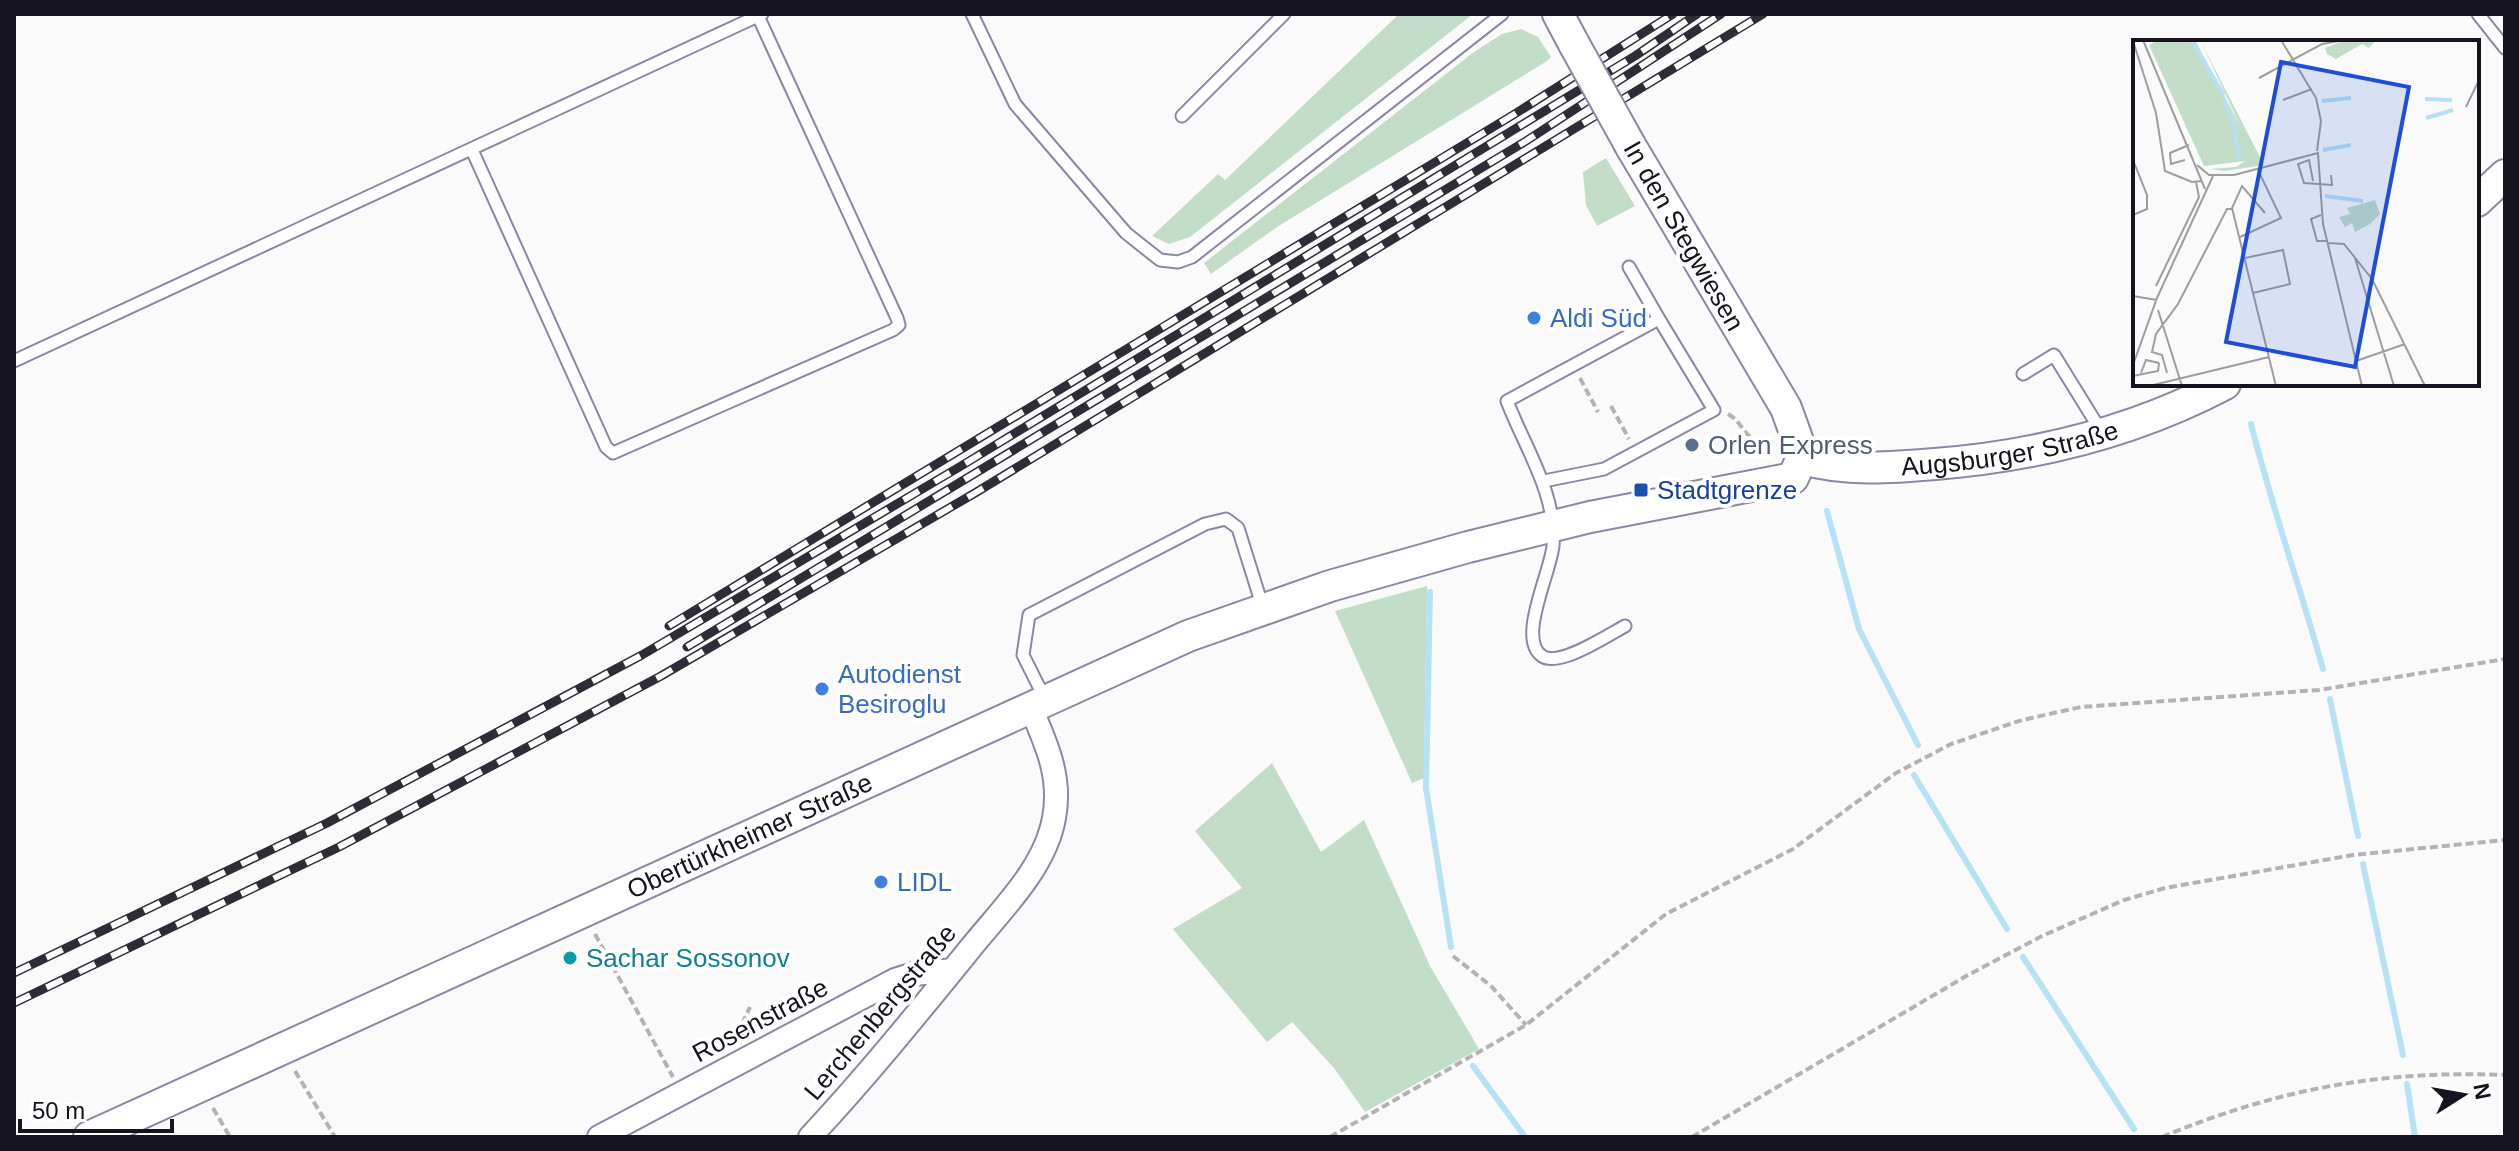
<svg xmlns="http://www.w3.org/2000/svg" width="2519" height="1151" font-family="Arial,sans-serif">
<style>
.green{fill:#c2ddc8}
.lines{fill:none;stroke-linecap:round;stroke-linejoin:round}
.stream{stroke:#b7e1f5;stroke-width:6}
.lane-casing{stroke:#8c87a3;stroke-width:15}
.street-casing{stroke:#8c87a3;stroke-width:26}
.secondary-casing{stroke:#8c87a3;stroke-width:34}
.path{stroke:#b3b3b6;stroke-width:4;stroke-dasharray:8 4;stroke-linecap:butt}
.lane{stroke:#fff;stroke-width:11}
.street{stroke:#fff;stroke-width:22}
.secondary{stroke:#fff;stroke-width:30}
.rail-casing{stroke:#2e2c36;stroke-width:9}
.rail{stroke:#fff;stroke-width:6;stroke-dasharray:18;stroke-linecap:butt}
.secondary-bridge-casing{stroke:#8c87a3;stroke-width:34;stroke-linecap:butt}
.secondary-bridge{stroke:#fff;stroke-width:30}
.shop-dot{fill:#3f7fe0;stroke:#fff;stroke-width:3}
.service-dot{fill:#5c6f8a;stroke:#fff;stroke-width:3}
.transit-dot{fill:#1a4fb4;stroke:#fff;stroke-width:3}
.culture-dot{fill:#0f9aa8;stroke:#fff;stroke-width:3}
.labels{text-anchor:middle;dominant-baseline:central;stroke-width:8;stroke-linejoin:round;paint-order:stroke}
.street-label{font-size:26px;fill:#15131e;stroke:#fff}
.shop-label{font-size:26px;fill:#366cbe;stroke:#fff;text-anchor:start}
.service-label{font-size:26px;fill:#4e5e75;stroke:#fff;text-anchor:start}
.transit-label{font-size:26px;fill:#164399;stroke:#fff;text-anchor:start}
.culture-label{font-size:26px;fill:#0d838f;stroke:#fff;text-anchor:start}
.inset-river{fill:none;stroke:#b7e1f5;stroke-width:4}
.inset-road{fill:none;stroke:#9e9ea2;stroke-width:2}
.view{fill:#1d4ed8;fill-opacity:0.15;stroke:#1d4ed8;stroke-width:4}
.inset-edge{fill:none;stroke:#15131e;stroke-width:4}
</style>
<rect width="100%" height="100%" fill="#fafafa"/>
<!-- green -->
<path class="green" d="M1399,14H1473L1190,237L1169,244L1152,236L1218,174L1225,180Z
M1521,29L1538,37L1551,57L1547,61L1277,227L1211,274L1204,263L1474,52L1502,34Z
M1606,158L1635,206L1597,226L1586,205L1583,172Z
M1427,586L1424,778L1412,783L1335,611Z
M1272,763L1321,852L1364,820L1430,966L1479,1049L1365,1112L1334,1068L1292,1022L1267,1042L1173,929L1242,888L1195,831Z"/>
<g class="lines">
<!-- stream -->
<path class="stream" d="M2251,424C2272,507 2300,587 2323,669
M1827,511L1859,629L1918,745
M1430,592L1426,788L1451,947
M2330,699L2358,836
M1914,775L2007,929
M2363,864L2403,1055
M2023,957L2134,1129
M1473,1066L1525,1137
M2407,1084L2415,1137"/>
<defs>
<path id="lane" d="M972,14L1015,104L1126,233L1160,260L1178,262L1192,257L1502,14
M2478,14L2505,48
M1182,116L1284,14
M472,150L606,447L613,453L893,330L899,325L897,318L758,16
M1629,267L1659,319
M14,361L762,14
M2023,374L2054,355L2101,431
M1544,481L1604,469L1714,410L1659,319L1507,401C1525,448 1557,494 1553,546C1550,574 1517,639 1542,656C1559,668 1608,635 1625,626
M1045,699L1023,655L1029,615L1205,524L1226,519L1238,528L1263,608"/>
<path id="street" d="M599,1137L895,980L914,974L953,970
M810,1137C866,1077 917,1014 969,950C1000,911 1045,869 1054,818C1062,777 1046,743 1030,706"/>
<g id="secondary">
<path d="M1558,14L1574,44"/>
<path d="M2477,201L2505,175"/>
<path id="s1" d="M1802,459C1847,471 1888,468 1935,464C2037,456 2134,432 2225,384"/>
<path id="s2" d="M89,1137L1188,636L1330,586L1468,547L1590,517L1793,478L1803,455L1786,408L1630,145"/>
</g>
</defs>
<!-- lane casing -->
<use href="#lane" class="lane-casing"/>
<!-- street casing -->
<use href="#street" class="street-casing"/>
<!-- secondary casing -->
<use href="#secondary" class="secondary-casing"/>
<!-- path -->
<path class="path" d="M1580,378L1598,412
M1611,406L1629,439
M1728,414C1744,423 1740,435 1765,446L1772,444
M595,934L673,1077
M1453,956L1491,986L1526,1025
M748,1034L742,1024L750,1007
M295,1071L335,1137
M213,1108L230,1137
M1330,1137L1526,1025L1666,914L1793,849L1896,773L1951,744L2022,720L2081,707L2319,690L2505,659
M1692,1137L1968,975L2042,936L2124,900L2165,888L2353,855L2505,840
M2162,1137C2278,1089 2380,1070 2505,1075"/>
<!-- lane -->
<use href="#lane" class="lane"/>
<!-- street -->
<use href="#street" class="street"/>
<!-- secondary -->
<use href="#secondary" class="secondary"/>
<defs>
<path id="rail" d="M669,626L1513,115L1673,14
M687,647L1526,141L1721,14
M14,973L327,823L642,655L961,466L1635,56L1697,14
M14,1003L339,847L661,676L975,493L1763,14"/>
</defs>
<!-- rail casing -->
<use href="#rail" class="rail-casing"/>
<!-- rail -->
<use href="#rail" class="rail"/>
<defs>
<path id="secondary-bridge" d="M1574,44L1630,145"/>
</defs>
<!-- secondary-bridge casing -->
<use href="#secondary-bridge" class="secondary-bridge-casing"/>
<!-- secondary-bridge -->
<use href="#secondary-bridge" class="secondary-bridge"/>
</g>
<!-- markers -->
<g class="shop-dot">
<circle cx="1534" cy="318" r="8"/>
<circle cx="822" cy="689" r="8"/>
<circle cx="881" cy="882" r="8"/>
</g>
<circle class="service-dot" cx="1692" cy="445" r="8"/>
<rect class="transit-dot" x="1633" y="482" width="16" height="16" rx="4"/>
<circle class="culture-dot" cx="570" cy="958" r="8"/>
<g class="labels">
<!-- street labels -->
<g class="street-label">
<text transform="translate(1684 236) rotate(60)">In den Stegwiesen</text>
<text stroke="none"><textPath href="#s1" startOffset="210">Augsburger Straße</textPath></text>
<text stroke="none"><textPath href="#s2" startOffset="726">Obertürkheimer Straße</textPath></text>
<text transform="translate(880 1012) rotate(-50)">Lerchenbergstraße</text>
<text transform="translate(760 1020) rotate(-28)">Rosenstraße</text>
</g>
<!-- shop labels -->
<g class="shop-label">
<text x="1550" y="318">Aldi Süd</text>
<text x="838" y="674">Autodienst<tspan x="838" dy="30">Besiroglu</tspan></text>
<text x="897" y="882">LIDL</text>
</g>
<!-- service labels -->
<g class="service-label">
<text x="1708" y="445">Orlen Express</text>
</g>
<!-- transit labels -->
<g class="transit-label">
<text x="1657" y="490">Stadtgrenze</text>
</g>
<!-- culture labels -->
<g class="culture-label">
<text x="586" y="958">Sachar Sossonov</text>
</g>
</g>
<!-- overview -->
<g transform="translate(2133 40)">
<rect width="346" height="346" fill="#fafafa"/>
<path d="M25,0H62L109,89L67,0L131,125L92,131L77,129L103,127L112,121L71,126L16,5ZM213,0H243L236,8L229,4L203,19L194,14L192,8ZM242,160L247,174L237,184L222,192L219,183L212,187L206,177L217,174L214,168Z" fill="#c2ddc8"/>
<path class="inset-river" d="M58,0L91,55M90,58L101,81L106,118M292,59L319,60M189,61L218,58M293,78L320,70M190,110L218,105M192,156L230,161"/>
<path class="inset-road" d="M10,0L72,149M148,0L183,58L188,81L184,111M0,1L23,73L32,131L59,142L68,141M126,38L189,4L212,0M150,60L179,49M333,67L346,40M0,120L14,155V169L0,175M52,120L38,124L37,113L56,105M64,125L76,135H101L185,113L190,184L229,346M180,141L176,120L165,124L171,143L199,145L198,135M132,173L109,146L99,168L143,346M188,175L178,179L184,201H194M107,197L148,178L125,130M194,203L211,204L239,239L292,346M112,218L150,210L157,244L120,253M222,218L261,346M23,246L66,157L63,142M0,256L24,260M25,270L49,346M223,321L272,304M0,325L24,258L80,136M8,333L13,320L26,323M34,333L29,315L19,312L23,294L45,264L94,169H99M0,336L25,331L26,323M16,346L136,317"/>
<path class="view" d="M148,22L276,47L222,327L93,302Z"/>
<rect width="346" height="346" class="inset-edge"/>
</g>
<!-- border -->
<rect width="2519" height="1151" fill="none" stroke="#15131e" stroke-width="32"/>
<!-- north arrow -->
<g transform="translate(2463 1095) rotate(79)" stroke="#ffffff" stroke-width="6" paint-order="stroke">
<path d="M0-6L14 30L0 20L-14 30Z" fill="#15131e"/>
<text y="-12" font-size="22" font-weight="bold" text-anchor="middle" fill="#15131e">N</text>
</g>
<!-- scale -->
<path d="M20 1119v12h152v-12" fill="none" stroke="#15131e" stroke-width="4"/>
<text x="32" y="1119" font-size="24" fill="#15131e" stroke="#ffffff" stroke-width="6" paint-order="stroke">50 m</text>
</svg>
